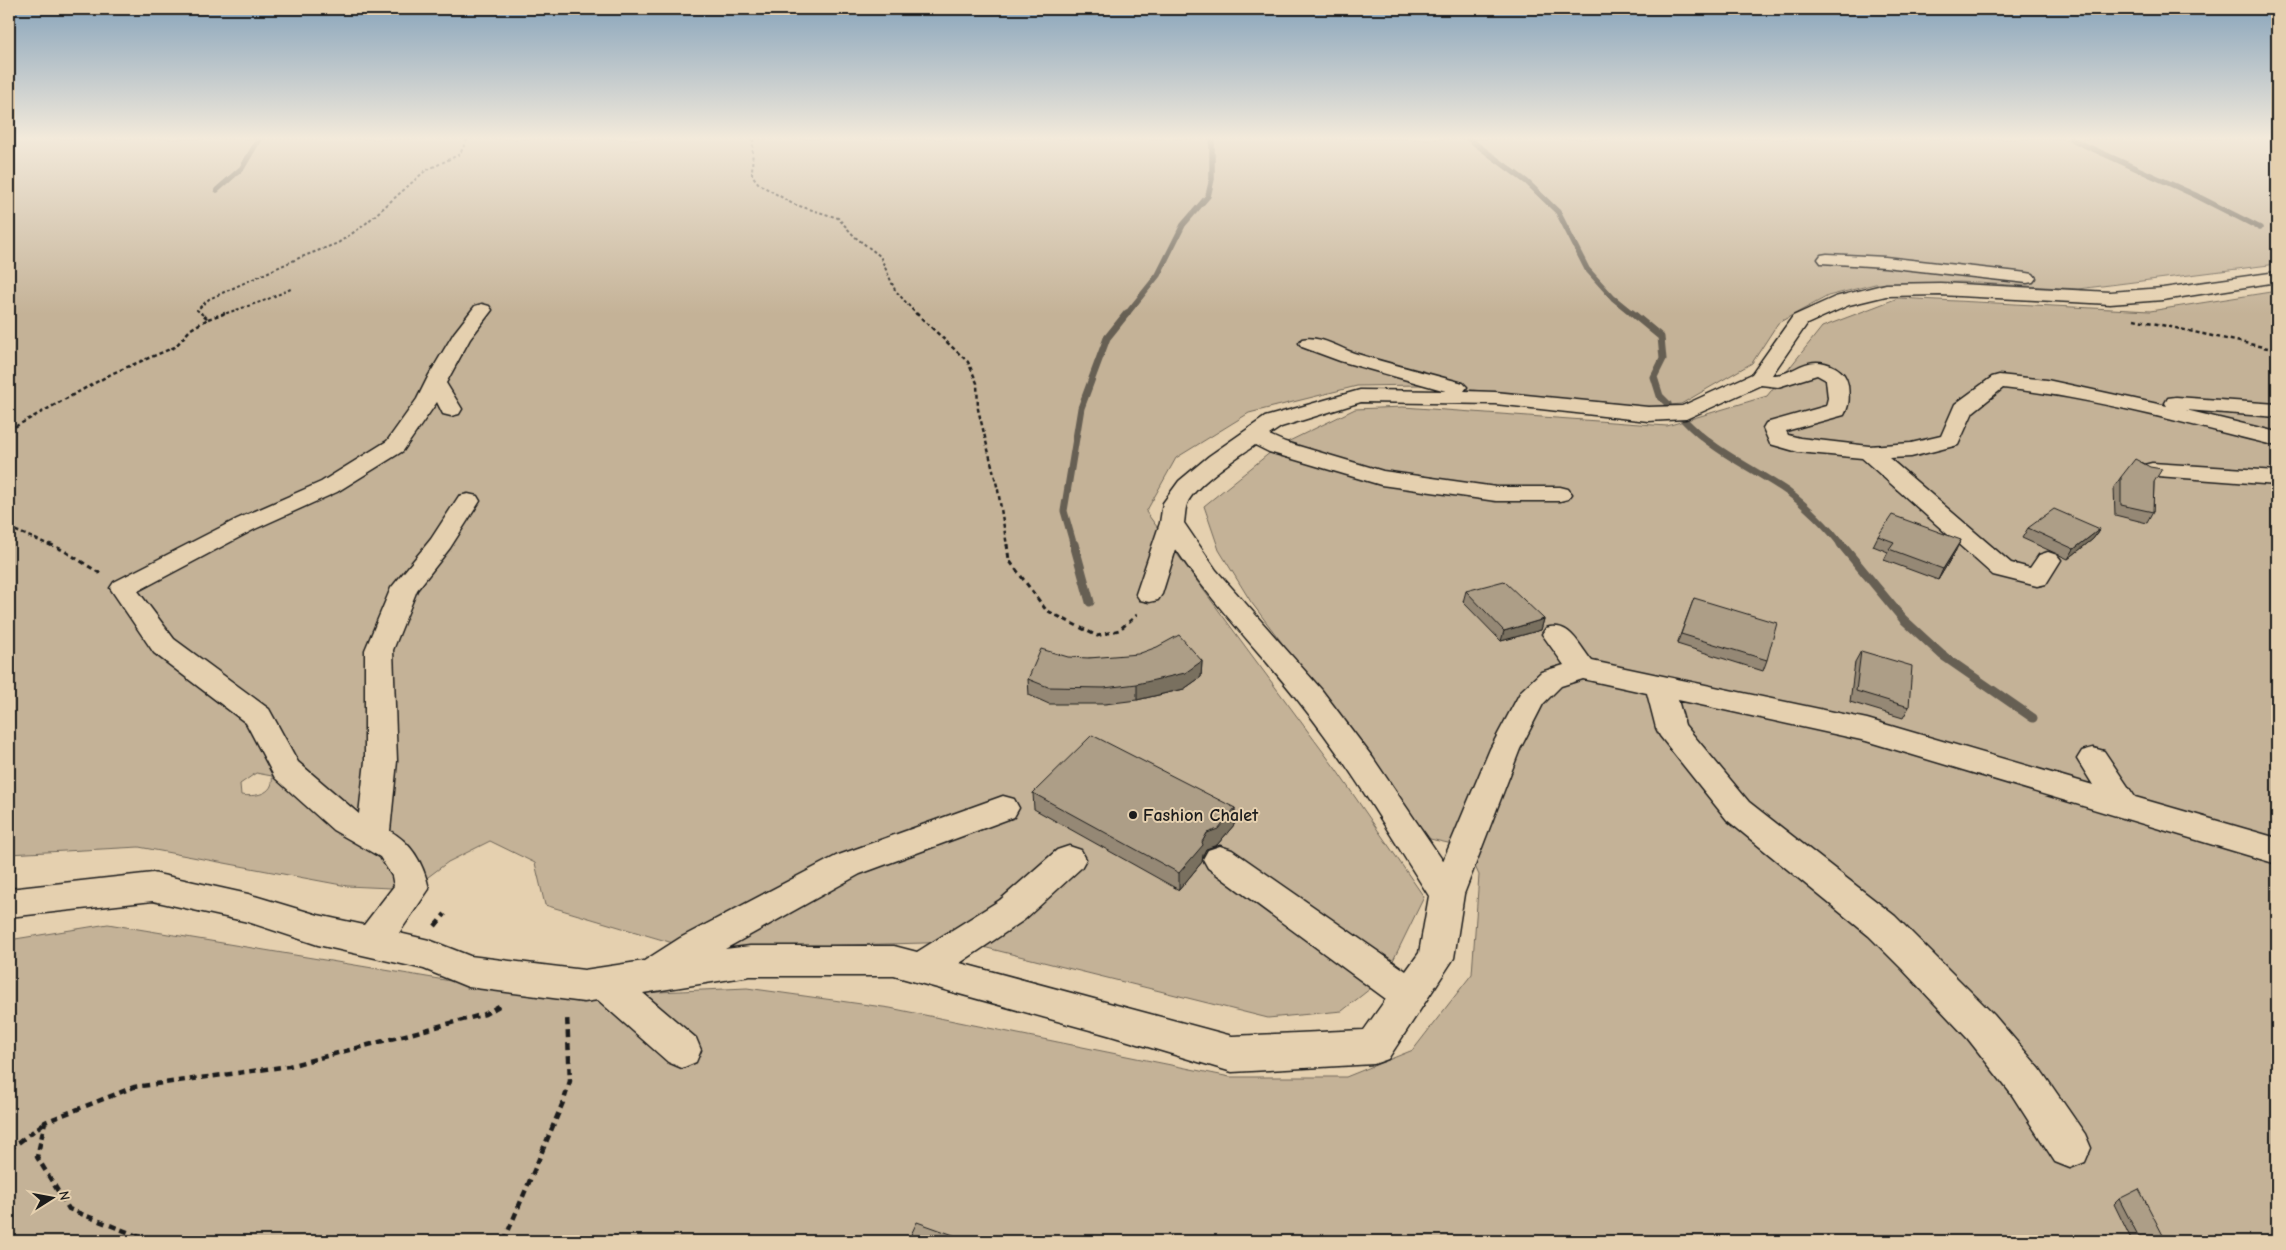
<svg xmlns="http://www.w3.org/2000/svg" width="2286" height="1250" font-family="'Comic Neue',sans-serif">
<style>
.green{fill:#c4b297;stroke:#70675a;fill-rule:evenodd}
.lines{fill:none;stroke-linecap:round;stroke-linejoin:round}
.stream-far2{stroke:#665f53;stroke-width:5.5}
.stream-far1{stroke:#665f53;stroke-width:7}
.stream{stroke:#665f53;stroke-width:9}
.minor-casing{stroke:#1c1c1c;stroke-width:3}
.path-far3{stroke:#1c1c1c;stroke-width:2;stroke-dasharray:3 2.5;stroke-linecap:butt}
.path-far2{stroke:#1c1c1c;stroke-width:2.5;stroke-dasharray:4 3;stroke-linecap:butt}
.path-far1{stroke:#1c1c1c;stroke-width:3;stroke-dasharray:5 4;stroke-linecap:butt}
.path{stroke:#1c1c1c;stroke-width:4.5;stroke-dasharray:7 5;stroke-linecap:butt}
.minor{fill:#e5d0af;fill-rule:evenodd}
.wall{fill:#958874;stroke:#1c1c1c}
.shaded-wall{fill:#796f5e;stroke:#1c1c1c}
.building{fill:#ad9e87;stroke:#1c1c1c}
.poi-dot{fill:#1c1c1c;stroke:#e5d0af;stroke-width:2}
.labels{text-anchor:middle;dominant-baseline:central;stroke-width:4;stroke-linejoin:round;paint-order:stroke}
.poi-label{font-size:18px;font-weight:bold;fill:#1c1c1c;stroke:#e5d0af;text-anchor:start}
</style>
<rect width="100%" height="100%" fill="#e5d0af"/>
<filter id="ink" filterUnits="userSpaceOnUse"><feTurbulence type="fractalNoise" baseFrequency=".02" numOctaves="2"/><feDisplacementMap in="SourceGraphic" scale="10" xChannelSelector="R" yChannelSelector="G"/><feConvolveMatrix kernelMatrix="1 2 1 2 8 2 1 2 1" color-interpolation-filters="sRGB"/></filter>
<g filter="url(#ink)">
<!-- green -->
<path class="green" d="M9,139H2277V264L2078,289L1960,282L1875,284L1828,296L1778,323L1752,363L1681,404L1648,407L1420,385L1357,386L1249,413L1176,458L1146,512L1335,768L1424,897L1385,977L1342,1011L1268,1018L963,942L693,949L545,905L535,863L490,841L448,862L412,889L347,886L139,847L9,854ZM256,773L272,776C275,795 254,797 241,795L240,784Z
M2277,291V1241H9V940L108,924L547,997L747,988L890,1008L1230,1077H1346L1413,1050L1472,974L1479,875L1466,847L1430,839L1251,602L1219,550L1204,506L1277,447L1355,409L1403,407L1667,426L1767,396L1822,327L1898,298L2150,311Z"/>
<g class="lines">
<!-- stream-far2 -->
<path class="stream-far2" d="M1469,139L1527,182L1558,212L1587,269L1613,298L1634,315
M2071,139L2195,195L2260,228
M217,190L242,168L259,139
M1126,315L1158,275L1183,225L1208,196L1212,179V139"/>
<!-- stream-far1 -->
<path class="stream-far1" d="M1632,313L1661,337L1663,359L1654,377L1660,396L1668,404
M1684,420C1713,451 1753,468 1788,492C1805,505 1829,528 1842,546
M1074,546L1064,511L1081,408L1107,338L1127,313"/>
<!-- stream -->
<path class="stream" d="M1074,544L1090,602
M1841,544L1903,619L1942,655L2033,718"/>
<defs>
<path id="minor" d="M1827,254L1885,257L2027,273L2033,274L2036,278L2033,282L2027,283L1885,267L1821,263L1818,259L1821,255Z
M2277,272V282L2163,300L2110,304L1940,295L1886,296L1849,305L1807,324L1772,375C1795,376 1806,352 1835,367C1843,372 1846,376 1848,385C1849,396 1850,405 1844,415L1786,431L1788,435L1800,438L1869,446L1911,443L1941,436L1955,404L1992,377L1999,375L2047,380L2167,406L2165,403L2168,398L2176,397L2277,404V417L2186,410L2277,432V446C2187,424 2096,398 2003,388L1973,412L1958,445L1911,457L1889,458L2011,563L2030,568L2039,555L2048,552L2057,555L2061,560L2046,584L2037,586L1993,575L1862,458L1798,452L1770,444L1763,428L1766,423L1826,406L1828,398L1826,380L1817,375L1778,387L1761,385L1686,419L1648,421L1495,404L1361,402L1281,427L1269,435L1285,442L1383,471L1496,487H1560L1568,489L1572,494L1568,499L1560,501H1496L1381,485L1269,452L1255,445C1238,457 1194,485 1187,504C1185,509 1185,517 1184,523L1216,570L1321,689L1373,758L1443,861L1490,749L1521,691L1541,672L1564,665L1542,634L1546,628C1570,621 1578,644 1592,661L1867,719L2093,785L2077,759L2082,751L2093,748L2104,751L2135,797L2277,838V864L1866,741L1678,700L1685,725L1749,802L1895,916L1994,1015L2040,1069L2085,1134L2091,1148L2085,1162L2070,1168L2055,1162L2012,1095L1968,1039L1902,969L1869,936L1727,820L1660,736L1656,728L1647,693L1583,679L1561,686L1543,704L1520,749L1464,894L1454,958L1388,1059L1374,1064L1232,1072L1108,1035L894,976H750L643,993L696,1038L701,1050L696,1062L682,1068L668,1062L598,1000L584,1002L468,987L424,969L318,945L248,922L153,901L9,917V889L153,873L248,894L318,915L364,925L394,886L392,876L380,857L333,830L275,778L246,723L154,653L110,588L114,582L237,519L321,482L387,441L417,399L429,375L454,333L475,306L482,304L489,306L492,310L470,339L446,383L462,409L459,414L451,416L443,414L437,402L403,451L337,492L255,529L138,591L174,639L269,709L298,762L359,814L365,761V650L391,588L431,539L459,496L468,494L477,496L480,501L450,548L417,590L393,650L397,761L390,831C412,843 424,865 429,889L399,933L429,940L470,956L584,970L644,961L680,938L836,856L1003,796L1014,799L1019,808L1014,817L860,874L725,949L750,946H894L917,952L1000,900L1057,850L1069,846L1081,850L1086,859L1081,868L1024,920L960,963L1232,1036L1364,1030L1386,999L1208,868L1203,859L1208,850L1220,846L1232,850L1406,971L1419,953L1429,896C1388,831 1348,763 1300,703C1260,651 1212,604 1176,549L1162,594L1158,600L1149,602L1140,600L1136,594L1160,523L1163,503L1179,481L1209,456L1265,417L1360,390L1446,391L1340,361L1302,347L1299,343L1302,339C1319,335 1338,347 1354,353C1390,364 1427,373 1463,383L1467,387L1464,391L1495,392L1648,407L1682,406L1752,374L1793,316L1835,297L1886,284L1940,283L2110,292L2163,288Z
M2152,463L2277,471V485L2144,475L2140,470L2144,465Z"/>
</defs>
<!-- minor casing -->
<use href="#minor" class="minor-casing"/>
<!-- path-far3 -->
<path class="path-far3" d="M753,139L752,175L759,184L793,204L838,218L855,237L880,256L895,290L917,315
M203,315L197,310L209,299L299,258L338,243L363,226L425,171L460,154L467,139
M221,315L266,300L293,288"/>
<!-- path-far2 -->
<path class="path-far2" d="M916,313L968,362L977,383L978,409L998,490L1007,546
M208,319L225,313
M2134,319L2277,350
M9,430L113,373L175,347L191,329L208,319L201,313
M9,528L52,546"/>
<!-- path-far1 -->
<path class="path-far1" d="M49,544L63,550L101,574
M1007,544L1009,560L1046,610L1097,636L1119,630L1137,615"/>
<!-- path -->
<path class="path" d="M435,926L445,914
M9,1150L44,1123
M150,1241L69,1209L37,1157L45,1122L134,1087L289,1066L485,1014L499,1006
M504,1241L564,1100L570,1081L567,1015"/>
<!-- minor -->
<use href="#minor" class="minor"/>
</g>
<!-- wall -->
<path class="wall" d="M2121,477L2154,482L2153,512L2147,523L2115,515L2114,487Z
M2028,528L2100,529L2093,539L2068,559L2022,538Z
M1878,536L1956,550L1938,580L1884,560L1888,552L1873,546Z
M1466,591L1544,619L1541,630L1501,641L1463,602Z
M1694,598L1767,660L1763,671L1677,644Z
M1861,651L1909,707L1903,718L1850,702L1855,662Z
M1089,658L1202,661L1201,677L1184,689L1137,700L1105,704H1049L1029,695L1028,679Z
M1033,793L1235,808L1234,825L1217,845L1206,849L1203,855L1202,862L1179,890L1034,809Z
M2119,1199L2166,1241H2132L2114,1204Z"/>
<!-- shaded-wall -->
<path class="shaded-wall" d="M2100,529L2093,539L2068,559L2074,549Z
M1961,540L1956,550L1938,580L1943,569Z
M1544,619L1541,630L1501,641L1504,631Z
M1202,661L1201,677L1184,689L1137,700V684Z
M1235,808L1234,825L1217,845L1206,849L1203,855L1202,862L1179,890V873L1202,842L1207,833Z"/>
<!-- building -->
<path class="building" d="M2135,459L2150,467L2162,469L2154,482L2153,512L2121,505V477Z
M2054,509L2100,529L2074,549L2028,528Z
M1892,515L1961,540L1943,569L1889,549L1894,542L1878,536Z
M1504,581L1544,619L1504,631L1466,591Z
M1694,598L1777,623L1767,660L1681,634Z
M1179,635L1202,661L1185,673L1137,684L1104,688L1048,687L1028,679L1041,649L1068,657L1089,658L1138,654L1157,647Z
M1861,651L1912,666L1909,707L1856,691Z
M1092,735L1235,808L1218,829L1207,833L1202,842L1203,845L1179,873L1033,793Z
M2139,1189L2166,1241H2141L2119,1199Z
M917,1222L959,1237L958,1241H908Z"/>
</g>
<!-- sky -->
<linearGradient id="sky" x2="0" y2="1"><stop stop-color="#88a4bb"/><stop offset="0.44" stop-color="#f3eadb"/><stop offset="1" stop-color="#f3eadb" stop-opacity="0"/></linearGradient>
<rect width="2286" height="314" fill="url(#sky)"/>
<!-- markers -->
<circle class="poi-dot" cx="1133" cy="815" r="5"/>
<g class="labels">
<!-- poi labels -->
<g class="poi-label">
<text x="1143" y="815">Fashion Chalet</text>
</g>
</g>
<!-- margin -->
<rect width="2286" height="1250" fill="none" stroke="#e5d0af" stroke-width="30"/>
<rect x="15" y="15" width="2256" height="1220" fill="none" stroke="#1c1c1c" stroke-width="2" filter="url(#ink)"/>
<!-- north arrow -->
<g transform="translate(52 1198) rotate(79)" stroke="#e5d0af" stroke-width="4" paint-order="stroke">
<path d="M0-4L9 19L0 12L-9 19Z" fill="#1c1c1c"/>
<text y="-8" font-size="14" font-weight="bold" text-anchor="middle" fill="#1c1c1c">N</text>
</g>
</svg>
